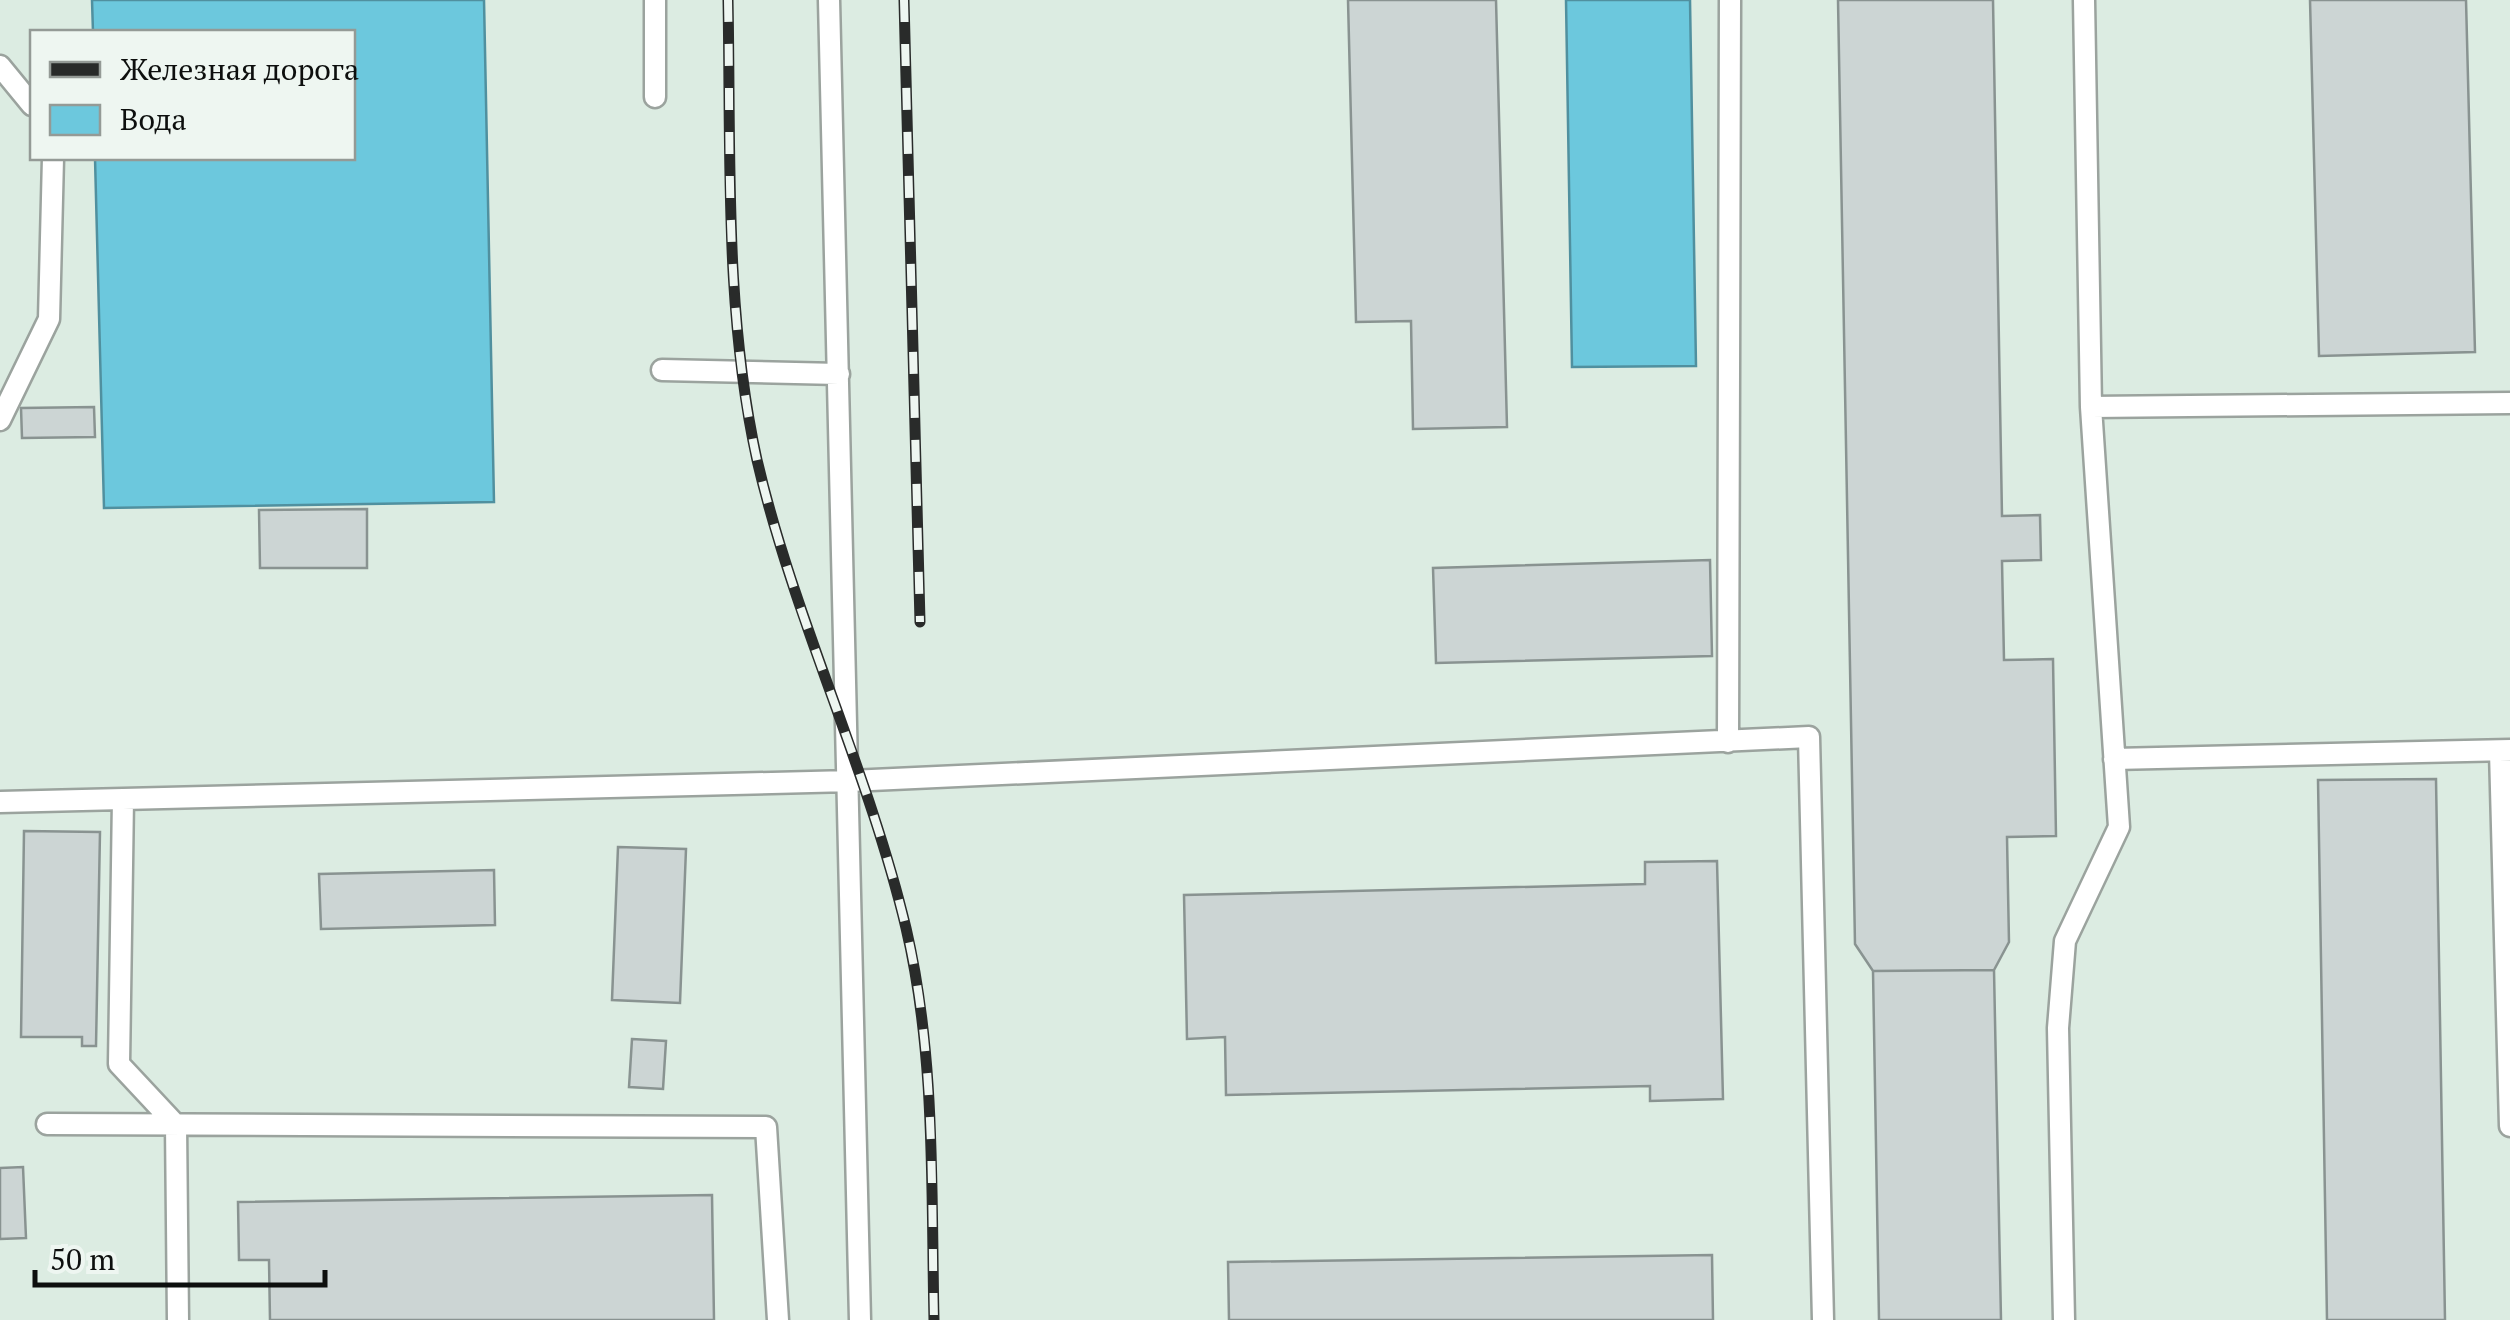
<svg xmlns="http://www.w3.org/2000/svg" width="2510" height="1320" font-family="'PT Serif',serif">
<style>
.built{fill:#dcece2;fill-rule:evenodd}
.water{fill:#6cc8dd;stroke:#50909f;stroke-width:2.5}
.building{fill:#ccd5d4;stroke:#899391;stroke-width:2.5}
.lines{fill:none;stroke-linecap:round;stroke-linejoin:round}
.lane-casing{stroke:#9ba39e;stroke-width:25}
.lane{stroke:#fff;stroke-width:20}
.rail-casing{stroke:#292b2a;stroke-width:11}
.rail{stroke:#eef6f1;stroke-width:8;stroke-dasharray:22;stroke-linecap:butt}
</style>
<rect width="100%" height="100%" fill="#eef6f1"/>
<!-- built -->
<path class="built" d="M0,0H2510V1320H0ZM32,32H352V158H32Z"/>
<!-- water -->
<path class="water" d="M92,0H484L494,502L104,508L95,158H352V32H93Z
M1566,0H1690L1696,366L1572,367Z"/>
<!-- building -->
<path class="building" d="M1348,0H1496L1507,427L1413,429L1411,321L1356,322Z
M1838,0H1993L2002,516L2040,515L2041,560L2002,561L2004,660L2053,659L2056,836L2007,837L2009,942L1994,970L1873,971L1855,944Z
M2310,0H2466L2475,352L2319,356Z
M94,407L95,437L22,438L21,408Z
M367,509V568H260L259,510Z
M1710,560L1712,656L1436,663L1433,568Z
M2436,779L2445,1320H2327L2318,780Z
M24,831L100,832L96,1046H82V1037H21Z
M618,847L686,849L680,1003L612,1000Z
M1717,861L1723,1099L1650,1101V1086L1226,1095L1225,1037L1187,1039L1184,895L1645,884V862Z
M494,870L495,925L321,929L319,874Z
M1994,970L2001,1320H1879L1873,971Z
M632,1039L666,1041L663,1089L629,1087Z
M23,1167L26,1238L0,1239V1168Z
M712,1195L714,1320H270L269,1260H239L238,1202Z
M1712,1255L1713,1320H1229L1228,1262Z"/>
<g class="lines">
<defs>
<path id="lane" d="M829,0L860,1320
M0,66L32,105
M655,97V0
M662,370L839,374
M2091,407L2510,403
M0,420L49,319L53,158
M1728,742L1730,0
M2500,751L2510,1126
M2114,759L2510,750
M123,799L119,1064L176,1125L178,1320
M0,802L850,781L1809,737L1823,1320
M47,1124L766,1127L778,1320
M2064,1320L2058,1028L2065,941L2119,827L2091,407L2084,0"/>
</defs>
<!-- lane casing -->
<use href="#lane" class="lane-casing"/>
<!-- lane -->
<use href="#lane" class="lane"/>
<defs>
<path id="rail" d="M728,0C731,153 724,310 757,460C794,619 868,769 906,928C936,1056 931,1189 934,1320
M904,0L920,622"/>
</defs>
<!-- rail casing -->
<use href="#rail" class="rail-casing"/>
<!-- rail -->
<use href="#rail" class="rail"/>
</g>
<!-- legend -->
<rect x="30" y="30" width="325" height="130" fill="#eef6f1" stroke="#949a96" stroke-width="2.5"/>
<rect x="50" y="62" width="50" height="15" fill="#292b2a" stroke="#949a96" stroke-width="2.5"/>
<text x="120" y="80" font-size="30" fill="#0d0f0e">Железная дорога</text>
<rect x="50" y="105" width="50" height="30" fill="#6cc8dd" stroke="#949a96" stroke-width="2.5"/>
<text x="120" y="130" font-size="30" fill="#0d0f0e">Вода</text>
<!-- scale -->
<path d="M35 1270v15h290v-15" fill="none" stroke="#0d0f0e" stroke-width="5"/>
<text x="50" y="1270" font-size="30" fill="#0d0f0e" stroke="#eef6f1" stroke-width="8" paint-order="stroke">50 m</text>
</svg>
